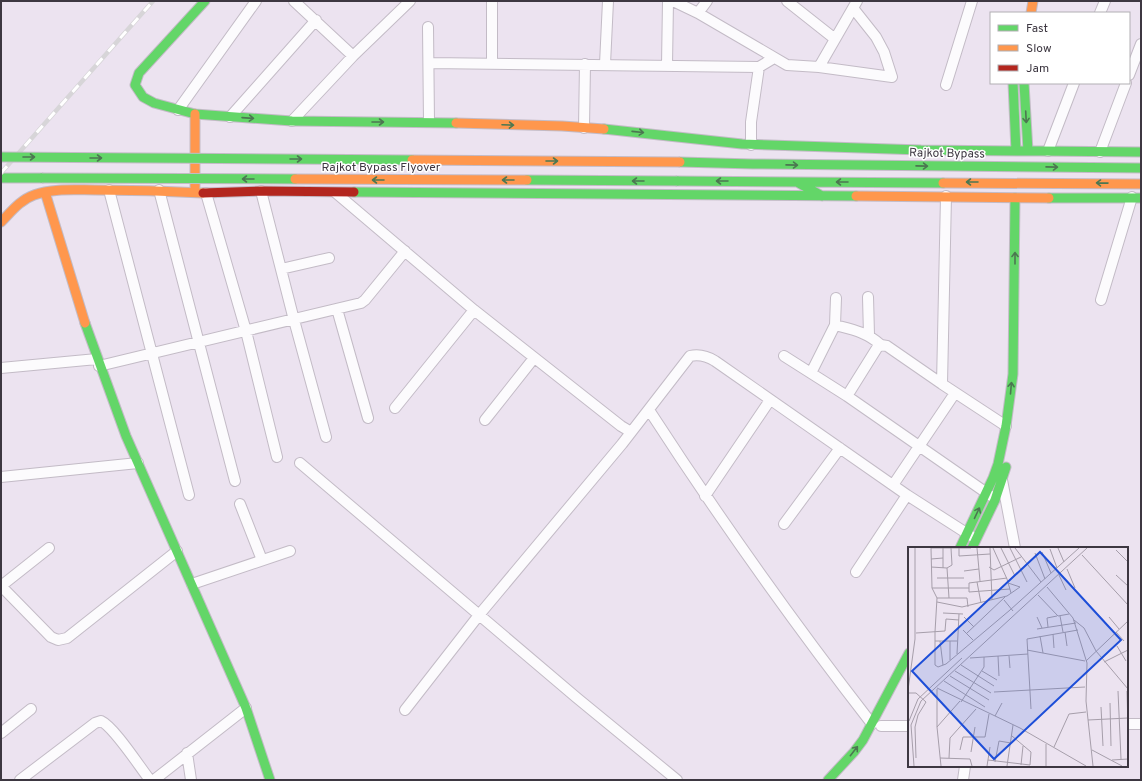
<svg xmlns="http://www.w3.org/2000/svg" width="1142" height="781" font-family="Overpass,sans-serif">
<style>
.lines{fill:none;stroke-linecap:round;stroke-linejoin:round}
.street-casing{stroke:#c3bbc6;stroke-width:12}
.fast-casing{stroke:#c3bbc6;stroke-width:11}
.slow-casing{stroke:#c3bbc6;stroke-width:11}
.jam-casing{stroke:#c3bbc6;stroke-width:11}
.street{stroke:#fcfbfd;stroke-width:10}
.fast{stroke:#63d668;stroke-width:9}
.slow{stroke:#ff974d;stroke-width:9}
.jam{stroke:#b3261e;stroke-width:9}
.rail-casing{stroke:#d7d5d8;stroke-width:4.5}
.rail{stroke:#fff;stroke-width:3;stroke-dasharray:9;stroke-linecap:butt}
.fast-bridge-casing{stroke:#c3bbc6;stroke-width:11;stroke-linecap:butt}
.slow-bridge-casing{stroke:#c3bbc6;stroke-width:11;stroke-linecap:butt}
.fast-bridge{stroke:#63d668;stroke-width:9}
.slow-bridge{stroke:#ff974d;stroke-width:9}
.oneway{stroke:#4c7751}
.labels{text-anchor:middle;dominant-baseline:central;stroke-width:3;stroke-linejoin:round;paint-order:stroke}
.street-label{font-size:12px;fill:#3d3741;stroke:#fff}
.inset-road{fill:none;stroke:#a69eaa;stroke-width:1}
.view{fill:#1d4ed8;fill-opacity:0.15;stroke:#1d4ed8;stroke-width:2}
.inset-edge{fill:none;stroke:#3d3741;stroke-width:2}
</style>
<rect width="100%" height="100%" fill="#ece3f0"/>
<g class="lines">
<defs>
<path id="street" d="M294,1L353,56
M492,1V63
M673,1L698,13L787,65L819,67L892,77L884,52L876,37L853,8
M787,1L835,39
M698,13L707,1
M1100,13L1105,1
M428,27L429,122
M429,63L759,67L774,58
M605,64L608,1
M667,65L668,1
M819,67L857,1
M1129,75L1141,44
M946,85L972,1
M178,110L256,1
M230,117L316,20
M292,121L353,56L410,1
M584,128L585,64
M751,145V122L759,67
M1048,151L1074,83
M1100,152L1126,83
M109,190L189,495
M159,190L235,481
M261,191L294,320L326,437
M206,193L246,331L277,457
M336,193L474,310L621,426L631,432
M946,196L942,384L1006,426
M281,269L329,258
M868,297L869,335
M1101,300L1132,197
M337,309L368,418
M835,325C854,330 866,332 881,345
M784,356L847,396L991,496
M99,366L361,303L365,300L405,251
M1,368L97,359
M811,373L835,325L836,298
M847,396L877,348L881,345L887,346L942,384
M395,408L474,310
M649,410C719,518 793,622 872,724
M485,420L534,358
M300,463L577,698L677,780
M1,477L138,463
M1002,480L1015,548
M893,485L955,393
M705,496L770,400
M240,504L262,560
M784,524L840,448
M856,572L907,495
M192,584L290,551
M1,586L51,637L58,640L67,638L177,551
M1,586L49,548
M405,710L479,615L622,444L690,356C699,354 707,356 715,361L907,495L971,536
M1127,724H1141
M881,726H909
M1,733L31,709
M187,753L191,780
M20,780L95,723L101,721C114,727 139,766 150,780
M154,780L246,708
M963,780L965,766"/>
<path id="fast" d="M205,1L139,73L135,85L143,97L154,103L195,114L292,121L456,123
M1013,83L1016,151
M1024,83L1028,151
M604,129L742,144L921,150L1141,152
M680,162L753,164L1141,168
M1,178H42
M677,181L943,183
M797,182L822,196
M354,192L856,196
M1049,198H1141
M85,323L126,436L246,708L270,780
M960,548L993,478L998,464L1006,426L1013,374L1015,198
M972,548L995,500L1006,467
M828,780L854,752L863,740L909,653"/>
<path id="slow" d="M1031,13L1033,1
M195,114V187
M456,123L562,126L604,129
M943,183L1141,184
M45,192L85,323
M856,196L1049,198
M1,222C11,212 20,200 34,195C52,188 76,190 95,190C131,190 167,191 203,193"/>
<path id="jam" d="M203,193L261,191L354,192"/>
</defs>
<!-- street casing -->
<use href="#street" class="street-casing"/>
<!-- fast casing -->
<use href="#fast" class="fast-casing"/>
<!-- slow casing -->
<use href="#slow" class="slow-casing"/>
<!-- jam casing -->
<use href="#jam" class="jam-casing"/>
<!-- street -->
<use href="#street" class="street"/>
<!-- fast -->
<use href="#fast" class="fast"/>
<!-- slow -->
<use href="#slow" class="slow"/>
<!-- jam -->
<use href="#jam" class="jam"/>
<defs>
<path id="rail" d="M1,173L153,1"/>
</defs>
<!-- rail casing -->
<use href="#rail" class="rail-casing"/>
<!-- rail -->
<use href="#rail" class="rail"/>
<defs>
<path id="fast-bridge" d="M1,157L412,160
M42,178L295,179
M527,180L677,181"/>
<path id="slow-bridge" d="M412,160L680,162
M295,179L527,180"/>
</defs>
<!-- fast-bridge casing -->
<use href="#fast-bridge" class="fast-bridge-casing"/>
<!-- slow-bridge casing -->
<use href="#slow-bridge" class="slow-bridge-casing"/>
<!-- fast-bridge -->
<use href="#fast-bridge" class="fast-bridge"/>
<!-- slow-bridge -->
<use href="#slow-bridge" class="slow-bridge"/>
</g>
<!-- one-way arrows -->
<defs><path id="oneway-shaft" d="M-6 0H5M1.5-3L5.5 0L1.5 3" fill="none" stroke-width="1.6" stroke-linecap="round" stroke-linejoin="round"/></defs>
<g class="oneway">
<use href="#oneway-shaft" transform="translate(1026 117) rotate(87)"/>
<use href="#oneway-shaft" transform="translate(248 118) rotate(4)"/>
<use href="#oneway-shaft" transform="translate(378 122)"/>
<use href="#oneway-shaft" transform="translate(508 125) rotate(2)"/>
<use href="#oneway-shaft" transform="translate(638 132) rotate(6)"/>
<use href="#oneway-shaft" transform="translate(29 157)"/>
<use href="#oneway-shaft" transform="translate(96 158)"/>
<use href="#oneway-shaft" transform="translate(296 159)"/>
<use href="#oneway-shaft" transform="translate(552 161)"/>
<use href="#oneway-shaft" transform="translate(792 165) rotate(1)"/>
<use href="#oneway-shaft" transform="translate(922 166) rotate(1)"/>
<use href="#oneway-shaft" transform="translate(1052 167) rotate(1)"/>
<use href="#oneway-shaft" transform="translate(248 179) rotate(-180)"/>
<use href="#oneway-shaft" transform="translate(378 180) rotate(-180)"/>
<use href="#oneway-shaft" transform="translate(508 180) rotate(-180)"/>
<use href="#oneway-shaft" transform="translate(638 181) rotate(-180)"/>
<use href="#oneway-shaft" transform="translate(722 181) rotate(-180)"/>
<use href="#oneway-shaft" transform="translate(842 182) rotate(-180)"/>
<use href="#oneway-shaft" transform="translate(972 182) rotate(-180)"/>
<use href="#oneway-shaft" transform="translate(1102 183) rotate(-179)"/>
<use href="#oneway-shaft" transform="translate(1015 258) rotate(-90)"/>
<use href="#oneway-shaft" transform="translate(1011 388) rotate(-85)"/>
<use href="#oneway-shaft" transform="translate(977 513) rotate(-65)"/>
<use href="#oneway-shaft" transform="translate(854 751) rotate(-52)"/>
</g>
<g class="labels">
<!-- street labels -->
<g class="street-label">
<text transform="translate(947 154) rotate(1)">Rajkot Bypass</text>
<text x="381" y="168">Rajkot Bypass Flyover</text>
</g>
</g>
<!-- overview -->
<g transform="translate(908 547)">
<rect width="220" height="220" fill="#ece3f0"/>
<path class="inset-road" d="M23,1L24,41L29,51L27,85V118L30,120L38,117L102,63L171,1M23,1H63M35,1V21M51,1V9L82,7M69,1L72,34M82,1L84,53M85,1L99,32L103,46M93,1L107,29M102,1L119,35M107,1L133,35M150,1L156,15M142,2L149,21M208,3L219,14M134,5L143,26M127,6L137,32M174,8L220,58M23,12L35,11M23,20L39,21L44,18L43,1M81,20L86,23L113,10M39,21L41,51M159,22L167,41M56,24L71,22M151,28L158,43M208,28L220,39M29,31H56M99,31L61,36V45L102,42M69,35L73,56M139,40L165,71L179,116L178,154L185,219M24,41H61M130,48L150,69L161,67M29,51H59L60,60M96,53L105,64M29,55L54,60L99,49L112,40L100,36M35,66L55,67M152,69L155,85M56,70L66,80M129,70L134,81M201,70L211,82M166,73L176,81L188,104L220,142M140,80L139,71L149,69M129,82L168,76M55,83L65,93M157,85L159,99M208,85L216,94M8,86L37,84L38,72L51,73M59,86L97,50M145,87L146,101M132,89L135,106M27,94H49M32,94L35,118M42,94V113M209,99L218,114M119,103L177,114M49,107L51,67M90,109L91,129M101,109L102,121M62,111L120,107M178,114L220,74M196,115L220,103M53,118L86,139M47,124L83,146M74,124L89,133M42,129L81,153M36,134L77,160M29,141L112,181L178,219M29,142V180L33,219M0,143L7,92V1M210,144L213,212M219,144L220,182M86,145L177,140M0,146H8L18,155L10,168L7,180L8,211M53,155L76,120V110M202,156L203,199M193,160L195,199M123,162L119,92L170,83M87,169L94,156M180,173L220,171M1,174L10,152L54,111M29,180L52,154M146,200L161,167L178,165M52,203L55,190H77L81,167M184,203L214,219M63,205L67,180M32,211L62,212L64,219M41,211L42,191L68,162M80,213L122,218L123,205L104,189M204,213L220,212M87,215L91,194L103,196M113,218L115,199M6,219L3,178L13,154L179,1M79,219L82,200M99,219L105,178M138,219V197"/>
<path class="view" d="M132,5L213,93L86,212L4,124Z"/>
<rect width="220" height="220" class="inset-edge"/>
</g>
<!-- border -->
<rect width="1142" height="781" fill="none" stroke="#3d3741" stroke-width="4"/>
<!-- legend -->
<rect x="990" y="12" width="140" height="72" fill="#ffffff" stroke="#b1afb3"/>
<rect x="998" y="25" width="20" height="6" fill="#63d668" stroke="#b1afb3"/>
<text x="1026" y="32" font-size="12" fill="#3d3741">Fast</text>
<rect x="998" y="45" width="20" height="6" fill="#ff974d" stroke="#b1afb3"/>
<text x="1026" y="52" font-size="12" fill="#3d3741">Slow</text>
<rect x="998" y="65" width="20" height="6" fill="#b3261e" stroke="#b1afb3"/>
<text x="1026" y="72" font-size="12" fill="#3d3741">Jam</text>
</svg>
